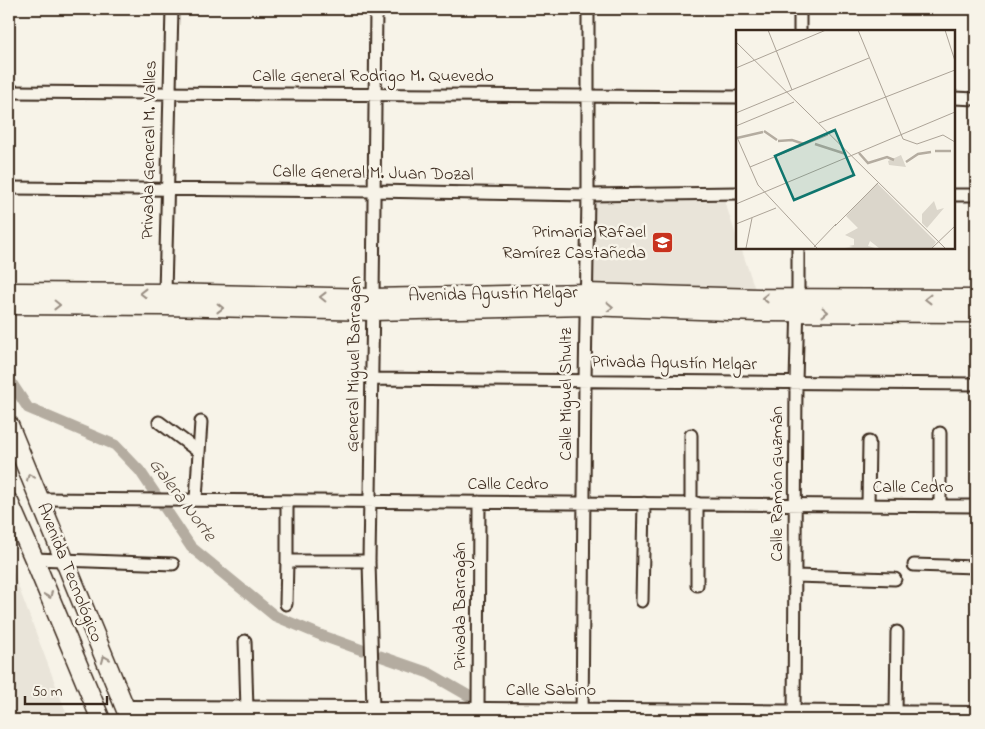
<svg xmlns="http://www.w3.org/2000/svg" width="985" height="729" font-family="'Indie Flower',sans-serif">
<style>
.built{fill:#e9e4d9}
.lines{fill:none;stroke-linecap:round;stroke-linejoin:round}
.canal{stroke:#b4aca0;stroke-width:11}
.street-casing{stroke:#3b2a1e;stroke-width:15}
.secondary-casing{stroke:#3b2a1e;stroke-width:20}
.primary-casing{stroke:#3b2a1e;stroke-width:21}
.street{stroke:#f7f3e8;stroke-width:11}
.secondary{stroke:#f7f3e8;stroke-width:16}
.primary{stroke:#f7f3e8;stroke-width:18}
.oneway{stroke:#998e83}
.labels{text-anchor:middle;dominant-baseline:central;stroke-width:5;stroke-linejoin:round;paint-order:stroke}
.street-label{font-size:18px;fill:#3b2a1e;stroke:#f7f3e8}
.poi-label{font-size:18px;fill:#3b2a1e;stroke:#f7f3e8;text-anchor:end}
.water-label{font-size:19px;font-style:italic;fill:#5f5145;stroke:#f7f3e8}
.inset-river{fill:none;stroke:#b4aca0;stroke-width:2.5}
.inset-road{fill:none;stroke:#aca397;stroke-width:1}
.view{fill:#0f766e;fill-opacity:0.15;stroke:#0f766e;stroke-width:2.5}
.inset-edge{fill:none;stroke:#3b2a1e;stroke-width:2.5}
</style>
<rect width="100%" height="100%" fill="#f7f3e8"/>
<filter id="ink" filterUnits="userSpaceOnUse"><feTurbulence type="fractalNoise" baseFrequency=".02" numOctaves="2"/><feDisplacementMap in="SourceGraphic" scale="10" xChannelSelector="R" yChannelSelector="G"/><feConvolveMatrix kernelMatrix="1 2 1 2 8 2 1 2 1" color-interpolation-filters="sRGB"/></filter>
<g filter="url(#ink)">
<!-- built -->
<path class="built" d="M722,193L737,238L738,248H741L758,298L586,293L588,195Z
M9,562L69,720H9Z"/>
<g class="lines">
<!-- canal -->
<path class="canal" d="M9,379L28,408L115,445L140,471L191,547L275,616L323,636L362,650
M380,656L429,673L469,696"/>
<defs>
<path id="street" d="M800,31V9
M9,92L738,97
M954,98L976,99
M9,188L374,191L588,195L738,193
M954,195H976
M165,293L172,9
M372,379L976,384
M159,422L199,452
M691,435V503
M39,499L976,506
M196,499L201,422
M868,505L869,442
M940,506V433
M34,559L173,564
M287,561H369
M914,565L976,567
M795,576L895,579
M697,585V503
M642,601L644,503
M286,604L287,561V501
M245,641L247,710
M478,711L479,502
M896,714L897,632
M372,720L373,710L369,561L373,298L376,9
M582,720L585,381L588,195V9
M794,720L796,383L798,299V248"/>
<path id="secondary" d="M126,709L373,710L976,715"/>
<path id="primary" d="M9,292L165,293L373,298L586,293L758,298L976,299
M9,305L165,306L373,311L585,306L758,312L976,313
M9,425L130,720
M9,502L34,559L101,720"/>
</defs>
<!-- street casing -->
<use href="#street" class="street-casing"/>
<!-- secondary casing -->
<use href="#secondary" class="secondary-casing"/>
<!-- primary casing -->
<use href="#primary" class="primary-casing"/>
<!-- street -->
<use href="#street" class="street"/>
<!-- secondary -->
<use href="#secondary" class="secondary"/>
<!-- primary -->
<use href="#primary" class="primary"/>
</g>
<!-- one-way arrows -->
<defs><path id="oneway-chevron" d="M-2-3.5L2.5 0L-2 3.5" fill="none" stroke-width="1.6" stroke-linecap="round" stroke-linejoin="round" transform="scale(1.25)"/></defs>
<g class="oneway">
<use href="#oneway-chevron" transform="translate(143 293) rotate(-180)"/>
<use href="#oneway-chevron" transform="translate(323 297) rotate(-179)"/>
<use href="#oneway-chevron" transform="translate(765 298) rotate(-180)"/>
<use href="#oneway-chevron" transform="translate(928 299) rotate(-180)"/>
<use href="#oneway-chevron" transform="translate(57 305) rotate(1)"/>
<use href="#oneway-chevron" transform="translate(610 307) rotate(2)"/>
<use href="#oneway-chevron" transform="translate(220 308) rotate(1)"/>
<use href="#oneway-chevron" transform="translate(825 312) rotate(1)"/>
<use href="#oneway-chevron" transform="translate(30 477) rotate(-112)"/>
<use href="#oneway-chevron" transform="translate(49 595) rotate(67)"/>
<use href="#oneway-chevron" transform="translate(105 659) rotate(-113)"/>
</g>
</g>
<!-- icons -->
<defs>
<symbol id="school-square" viewBox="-11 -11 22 22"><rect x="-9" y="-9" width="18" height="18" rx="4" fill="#c8321e" stroke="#f7f3e8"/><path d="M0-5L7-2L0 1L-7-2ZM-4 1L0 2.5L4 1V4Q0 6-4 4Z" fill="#fff"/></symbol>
</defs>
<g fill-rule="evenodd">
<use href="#school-square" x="650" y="230" width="25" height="25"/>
</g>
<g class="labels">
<!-- street labels -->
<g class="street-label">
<text x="373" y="77">Calle General Rodrigo M. Quevedo</text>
<text transform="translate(150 150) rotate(-89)">Privada General M. Valles</text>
<text transform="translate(373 174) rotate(1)">Calle General M. Juan Dozal</text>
<text transform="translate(493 295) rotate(-1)">Avenida Agustín Melgar</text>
<text transform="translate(355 364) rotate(-89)">General Miguel Barragan</text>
<text transform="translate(674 364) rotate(1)">Privada Agustín Melgar</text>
<text transform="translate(567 394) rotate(-90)">Calle Miguel Shultz</text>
<text transform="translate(778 484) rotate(-90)">Calle Ramón Guzmán</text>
<text x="508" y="485">Calle Cedro</text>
<text x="913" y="488">Calle Cedro</text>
<text transform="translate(69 573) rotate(68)">Avenida Tecnológico</text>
<text transform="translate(461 606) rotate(-90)">Privada Barragán</text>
<text x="551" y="691">Calle Sabino</text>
</g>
<!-- poi labels -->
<g class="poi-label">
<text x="646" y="233">Primaria Rafael<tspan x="646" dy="21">Ramírez Castañeda</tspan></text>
</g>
<!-- water labels -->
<g class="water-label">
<text transform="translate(182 500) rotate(53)">Galera Norte</text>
</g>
</g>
<!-- overview -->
<g transform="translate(736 30)">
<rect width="219" height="219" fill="#f7f3e8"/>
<path d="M165,125L170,137L153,135L152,131ZM141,153L200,212L196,218H143L134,211L132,216L139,218H109L117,217L113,216L118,215V209L109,205L122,198L110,186ZM198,171L201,180L208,178L191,198L186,193V184Z" fill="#dbd6cb"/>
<path class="inset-river" d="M28,101L41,110M1,108L27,102M42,111L56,110L68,114M79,114L110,124M199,121H215M123,123L132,133L151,127L158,130M170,132L182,124L195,122"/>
<path class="inset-road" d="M32,0L56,60M122,0L167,109L181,114L207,105L219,112M209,0L219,31M0,12L209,218M0,38L90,0M0,83L133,28M83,93L219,40M0,96L58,72M0,105L22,155L81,218M14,137L92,105M0,174L219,82M0,194L40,178M99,196L143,152M78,217L100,194M10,218L16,188M196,218L219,196"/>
<path class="view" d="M99,100L118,145L58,170L39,126Z"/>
<rect width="219" height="219" class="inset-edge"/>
</g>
<!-- margin -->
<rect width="985" height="729" fill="none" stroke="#f7f3e8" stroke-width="30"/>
<rect x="15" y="15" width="955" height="699" fill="none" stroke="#3b2a1e" stroke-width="2" filter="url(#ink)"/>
<!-- scale -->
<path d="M25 696v8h82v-8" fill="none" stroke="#3b2a1e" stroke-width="2.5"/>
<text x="32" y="696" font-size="15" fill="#3b2a1e" stroke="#f7f3e8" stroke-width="4" paint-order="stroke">50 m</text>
</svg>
